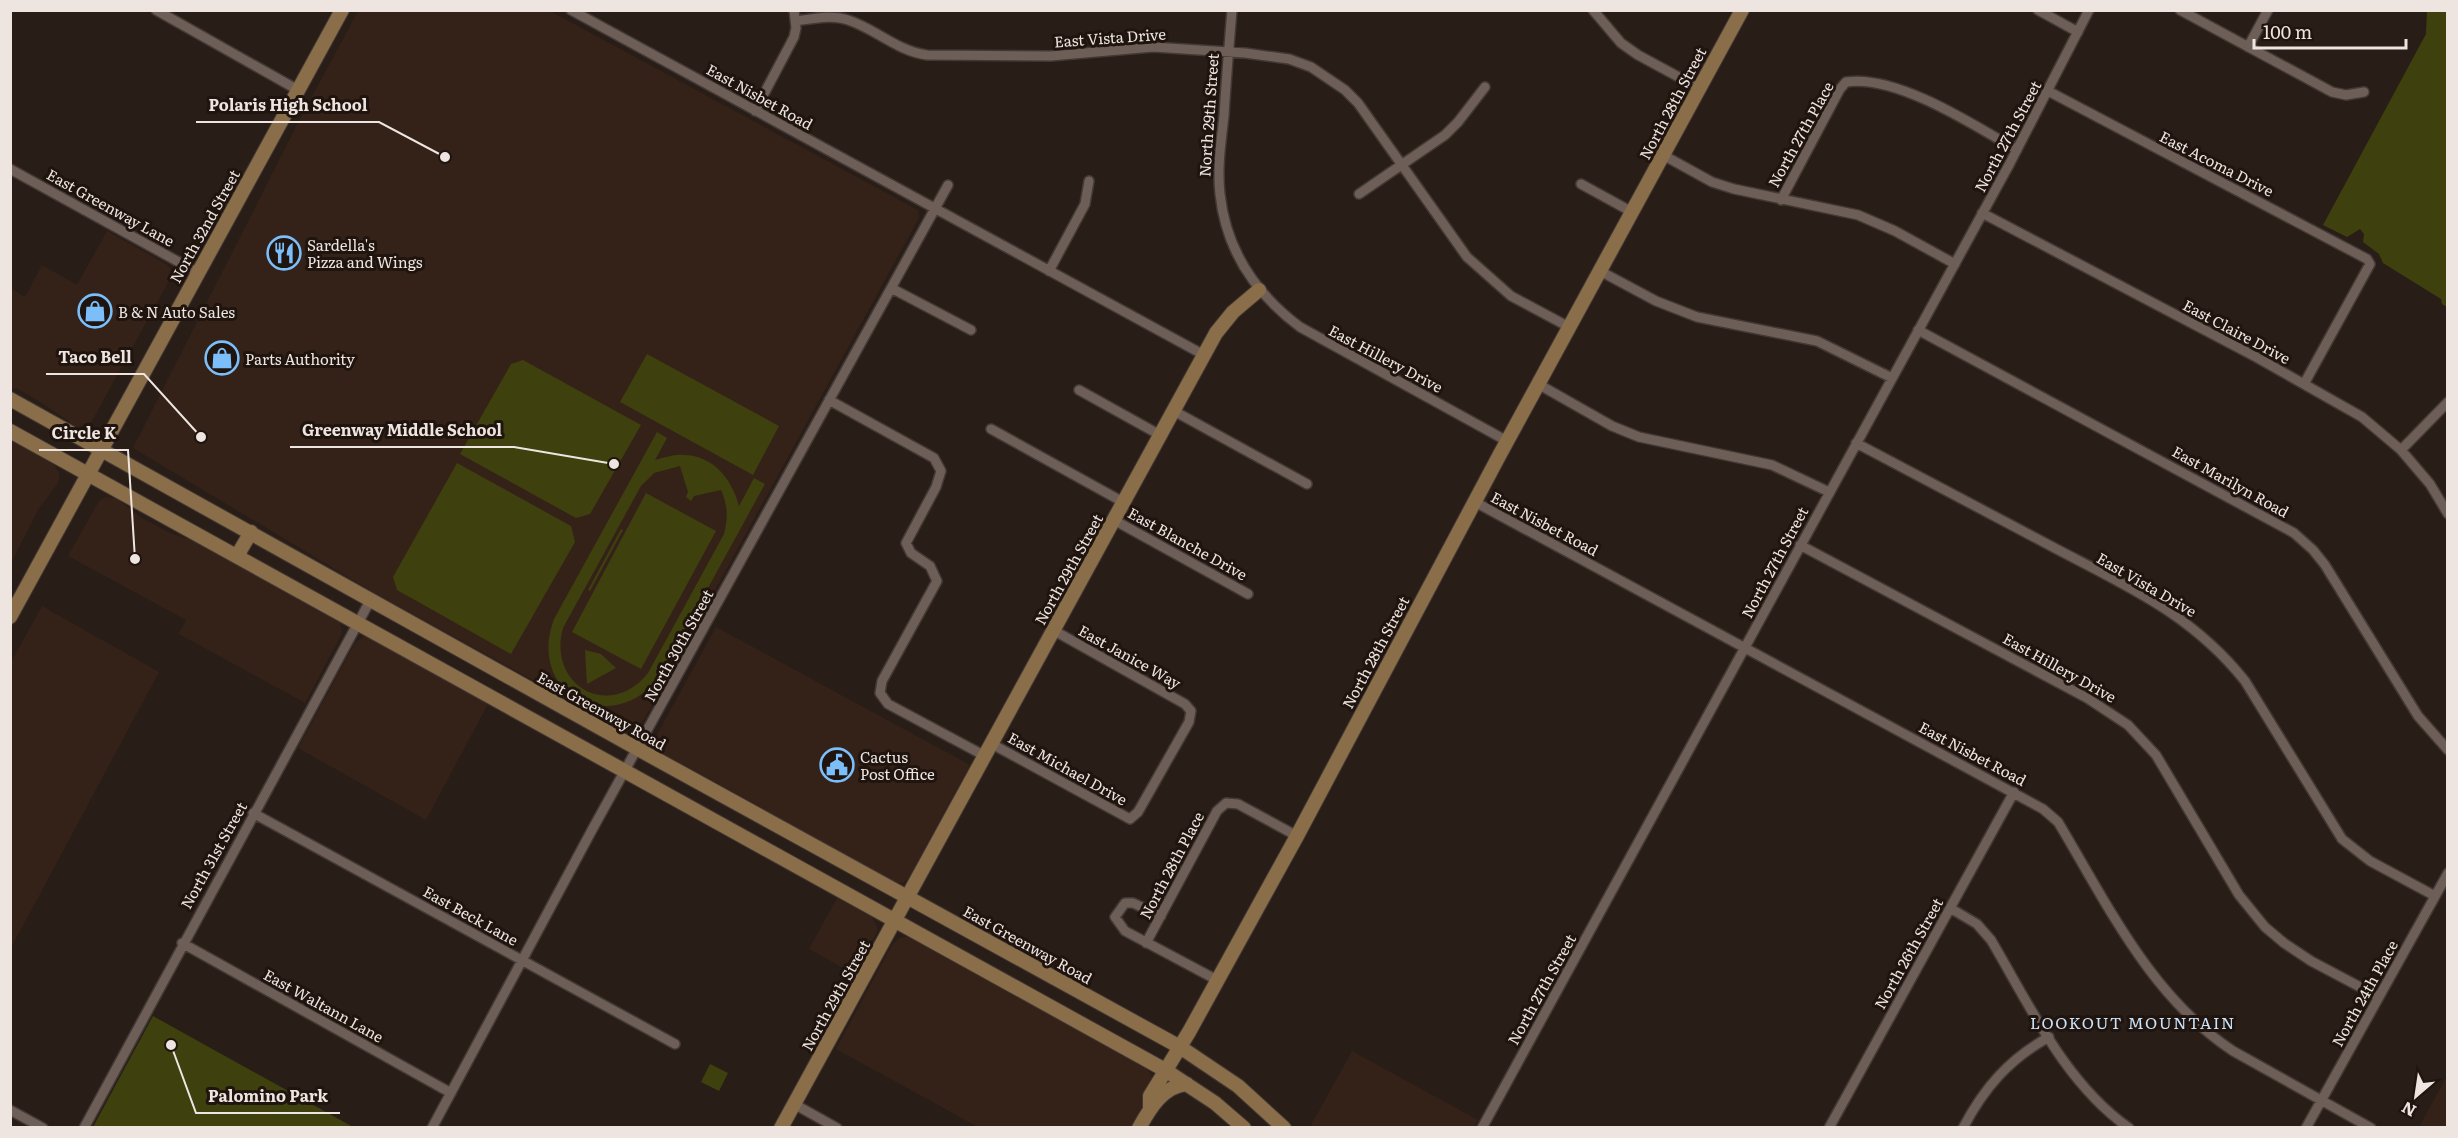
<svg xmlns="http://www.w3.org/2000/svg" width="2458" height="1138" font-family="Literata,serif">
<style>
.built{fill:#342219}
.green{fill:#3e400e;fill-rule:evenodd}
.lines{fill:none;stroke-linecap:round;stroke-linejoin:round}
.street-casing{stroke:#423835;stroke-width:12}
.secondary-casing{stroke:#423835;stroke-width:16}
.street{stroke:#6d5e57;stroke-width:9}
.secondary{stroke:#896e49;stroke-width:14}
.labels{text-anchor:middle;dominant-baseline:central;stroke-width:6;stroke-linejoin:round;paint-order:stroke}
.street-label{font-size:15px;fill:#eee5e1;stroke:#1f140e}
.poi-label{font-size:15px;fill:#eee5e1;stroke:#1f140e;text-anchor:start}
.neighbourhood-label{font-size:16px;letter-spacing:1.5px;fill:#cbe3fa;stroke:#1f140e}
.leader{fill:none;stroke:#eee5e1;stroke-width:2}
.callout-dot{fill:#eee5e1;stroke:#1f140e;stroke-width:2}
.callout-label{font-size:16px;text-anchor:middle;font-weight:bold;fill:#eee5e1;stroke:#1f140e;stroke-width:6;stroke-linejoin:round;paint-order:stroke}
</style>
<rect width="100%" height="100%" fill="#291d17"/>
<!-- built -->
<path class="built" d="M358,11H550L918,210L919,218L640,727L637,731H626L373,592L133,448L301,117Z
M107,231L166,264L170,268L171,277L92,421L82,426L77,427L45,405L18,389L11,388V289L25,297L42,265L77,285Z
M11,440L52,463L59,472V478L58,483L38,510L11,563Z
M105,497L116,498L142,518L172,534L189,539L340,623L342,634L305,703L179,634L186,620L68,556L99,501Z
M42,606L159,672L11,948V662Z
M716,627L970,765L908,879L903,883L896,882L657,750L654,740Z
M363,637H368L488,704L426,820L298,748L355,643Z
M837,898L872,917L877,927V932L854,974L809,949Z
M904,937H909L1147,1069L1153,1078L1152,1087L1131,1127H978L836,1049L892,945L899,938Z
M1352,1051L1478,1120L1474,1127H1310Z
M2447,1076V1127H2419Z"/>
<!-- green -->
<path class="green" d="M2427,11H2447V307L2442,304L2441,299L2383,263L2379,254L2363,242L2364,234L2360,229L2347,237L2323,225L2426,34Z
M647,354L779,426L753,475L620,402Z
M523,360L641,425L590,514L576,518L460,454L511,364Z
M657,432L667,438L655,460C664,458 674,454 683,455C713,455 732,479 739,506L754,478L765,484L657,681C604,738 527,690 554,619ZM680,466L688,492L686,497L691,501L694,496L721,490C728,506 728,518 724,534L648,673C610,721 547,686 563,628L641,486L654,473Z
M457,463L571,526L575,542L511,654L397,590L393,577Z
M646,493L716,531L641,669L572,632Z
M621,529L623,530L590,591L588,590Z
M585,650L601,654L616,668L587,684Z
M153,1016L353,1127H93Z
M710,1064L728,1073L719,1091L701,1082Z"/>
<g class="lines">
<defs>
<path id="street" d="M156,10L298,90
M571,10L1204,355
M1232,10C1229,46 1226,81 1224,116C1221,141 1217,168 1220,194C1226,250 1256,294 1300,327L1507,441
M1593,10L1621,43L1638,55L1699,88
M2038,10L2078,32
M2180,10L2332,92L2346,95L2364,92
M796,21C812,19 832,14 848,20C876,29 897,51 927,55L1051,56L1153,47L1245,53L1289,59L1311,67L1345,90L1358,103L1467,257L1511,296L1569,327
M2248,47L2268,10
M2048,91L2367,259L2370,264L2304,384
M755,111L794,37L796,28L794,10
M1663,155L1712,182L1734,189L1858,215L1895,231L1955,264
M10,169L197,272
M1581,184L1632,212
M1359,194L1445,135L1458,122L1485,87
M1781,200L1840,89L1846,82C1896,74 1974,125 2017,150
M1982,213L2256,357L2362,417L2401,450L2430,484L2448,514
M1049,271L1085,204L1089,181
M1600,271L1656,301L1697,317L1817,341L1892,378
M891,288L971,330
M1918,330L2294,533L2313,550L2325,565L2418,716L2448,750
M1538,384L1612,426L1639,437L1772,465L1829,492
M1079,390L1160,435
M829,400L934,458L941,471L936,487L906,543L911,553L930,566L937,581L882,681L880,693L888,704L985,756
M1174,411L1307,484
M991,429L1123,502
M1856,443C1920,477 1984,511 2049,545C2124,585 2190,612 2245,681L2342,839L2370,861L2435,896
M2401,450L2448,402
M1475,502L2043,809L2058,822C2108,905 2150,996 2233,1051L2371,1128
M1114,520L1248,594
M1800,545L2087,698L2128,725L2156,755L2239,895L2265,927L2284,943L2311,961L2379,997
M992,744L1130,819L1138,812L1189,722L1191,711L1185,704L1053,630
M253,813L675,1044
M1950,908L1977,924L1991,940C2030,1006 2065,1083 2129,1128
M1161,916L1133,903H1125L1115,917L1125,931L1217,980
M182,943L451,1093
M1146,943L1217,811L1226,803L1238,804L1297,836
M794,1104L837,1128
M10,1110L43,1128
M84,1128L371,599
M432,1128L592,830L948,185
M1482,1128L2010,163L2089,10
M1829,1128L2014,792
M1963,1128C1984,1088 2009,1059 2049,1037
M2306,1128L2448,873"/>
<path id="secondary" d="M10,399L638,749L1180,1047L1238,1086L1284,1128
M10,431L1165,1070L1215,1103L1244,1128
M237,556L251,532
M10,617L342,10
M1150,1108V1096L1158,1083L1189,1032L1297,836L1499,456L1742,10
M781,1128L1216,333L1233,312L1259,290
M1139,1128C1150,1108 1163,1086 1187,1084"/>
</defs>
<!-- street casing -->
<use href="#street" class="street-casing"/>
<!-- secondary casing -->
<use href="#secondary" class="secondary-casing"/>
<!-- street -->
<use href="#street" class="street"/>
<!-- secondary -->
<use href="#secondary" class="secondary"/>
</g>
<!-- icons -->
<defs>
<symbol id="restaurant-ring" viewBox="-11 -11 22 22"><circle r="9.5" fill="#1f140e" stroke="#7bbef9" stroke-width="1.5"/><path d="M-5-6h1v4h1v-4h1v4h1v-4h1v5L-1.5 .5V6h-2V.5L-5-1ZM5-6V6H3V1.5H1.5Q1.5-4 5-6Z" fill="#7bbef9"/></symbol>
<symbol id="shop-ring" viewBox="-11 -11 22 22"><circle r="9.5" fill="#1f140e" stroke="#7bbef9" stroke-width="1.5"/><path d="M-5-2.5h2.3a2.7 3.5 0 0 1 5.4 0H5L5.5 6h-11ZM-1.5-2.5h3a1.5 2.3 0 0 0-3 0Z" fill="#7bbef9"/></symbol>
<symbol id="civic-ring" viewBox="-11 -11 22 22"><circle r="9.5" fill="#1f140e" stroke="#7bbef9" stroke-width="1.5"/><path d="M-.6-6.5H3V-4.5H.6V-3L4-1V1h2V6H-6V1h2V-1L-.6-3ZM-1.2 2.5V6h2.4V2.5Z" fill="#7bbef9"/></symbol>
</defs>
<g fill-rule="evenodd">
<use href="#restaurant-ring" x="265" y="234" width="38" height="38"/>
<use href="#shop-ring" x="76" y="292" width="38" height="38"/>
<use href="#shop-ring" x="203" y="339" width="38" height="38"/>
<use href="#civic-ring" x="818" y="746" width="38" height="38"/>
</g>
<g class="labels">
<!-- street labels -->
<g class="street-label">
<text transform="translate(1110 37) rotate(-4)">East Vista Drive</text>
<text transform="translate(760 96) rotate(29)">East Nisbet Road</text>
<text transform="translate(1672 103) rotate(-62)">North 28th Street</text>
<text transform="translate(1208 115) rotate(-86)">North 29th Street</text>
<text transform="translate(1800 134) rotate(-61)">North 27th Place</text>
<text transform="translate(2007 136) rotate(-62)">North 27th Street</text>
<text transform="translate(2217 163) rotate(27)">East Acoma Drive</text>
<text transform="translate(111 207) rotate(29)">East Greenway Lane</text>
<text transform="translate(204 226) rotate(-61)">North 32nd Street</text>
<text transform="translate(2237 331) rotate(28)">East Claire Drive</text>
<text transform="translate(1386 358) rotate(28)">East Hillery Drive</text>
<text transform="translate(2231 481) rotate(29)">East Marilyn Road</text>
<text transform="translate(1545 523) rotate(28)">East Nisbet Road</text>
<text transform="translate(1188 543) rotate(29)">East Blanche Drive</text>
<text transform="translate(1774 562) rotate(-62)">North 27th Street</text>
<text transform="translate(1068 569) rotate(-61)">North 29th Street</text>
<text transform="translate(2147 584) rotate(30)">East Vista Drive</text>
<text transform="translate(678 645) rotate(-61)">North 30th Street</text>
<text transform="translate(1375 652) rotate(-62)">North 28th Street</text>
<text transform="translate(1130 656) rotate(29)">East Janice Way</text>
<text transform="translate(2060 667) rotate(29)">East Hillery Drive</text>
<text transform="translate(602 710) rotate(29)">East Greenway Road</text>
<text transform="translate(1973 753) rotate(28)">East Nisbet Road</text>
<text transform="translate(1068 768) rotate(29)">East Michael Drive</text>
<text transform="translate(213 855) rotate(-61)">North 31st Street</text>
<text transform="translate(1171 865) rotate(-62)">North 28th Place</text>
<text transform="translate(471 915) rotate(29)">East Beck Lane</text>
<text transform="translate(1028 944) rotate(29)">East Greenway Road</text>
<text transform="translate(1908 953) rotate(-61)">North 26th Street</text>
<text transform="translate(1541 989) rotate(-61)">North 27th Street</text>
<text transform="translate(2364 993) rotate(-61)">North 24th Place</text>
<text transform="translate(835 995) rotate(-61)">North 29th Street</text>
<text transform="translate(324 1005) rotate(29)">East Waltann Lane</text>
</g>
<!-- poi labels -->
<g class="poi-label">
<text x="307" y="244">Sardella's<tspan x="307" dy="17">Pizza and Wings</tspan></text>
<text x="118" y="311">B &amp; N Auto Sales</text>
<text x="245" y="358">Parts Authority</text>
<text x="860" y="756">Cactus<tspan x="860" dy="17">Post Office</tspan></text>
</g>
<!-- neighbourhood labels -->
<g class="neighbourhood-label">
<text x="2133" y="1022">LOOKOUT MOUNTAIN</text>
</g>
</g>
<!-- callouts -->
<path class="leader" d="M445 157L379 122H196M201 437L144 374H46M614 464L514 447H290M135 559L128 450H39M171 1045L196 1113H340"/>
<g class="callout-dot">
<circle cx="445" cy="157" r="6"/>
<circle cx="201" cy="437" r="6"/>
<circle cx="614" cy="464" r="6"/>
<circle cx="135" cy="559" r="6"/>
<circle cx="171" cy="1045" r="6"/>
</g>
<g class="callout-label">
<text x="288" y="111">Polaris High School</text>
<text x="95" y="363">Taco Bell</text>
<text x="402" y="436">Greenway Middle School</text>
<text x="84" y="439">Circle K</text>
<text x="268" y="1102">Palomino Park</text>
</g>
<!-- border -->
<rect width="2458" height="1138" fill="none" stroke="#eee5e1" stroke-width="24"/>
<!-- north arrow -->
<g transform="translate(2416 1096) rotate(209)" stroke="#1f140e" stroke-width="4.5" paint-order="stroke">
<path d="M0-4.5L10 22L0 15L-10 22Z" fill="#eee5e1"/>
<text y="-9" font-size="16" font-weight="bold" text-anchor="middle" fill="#eee5e1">N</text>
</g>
<!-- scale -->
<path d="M2254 39v9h152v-9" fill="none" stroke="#eee5e1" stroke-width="3"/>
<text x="2263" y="39" font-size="18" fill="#eee5e1" stroke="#1f140e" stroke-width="4.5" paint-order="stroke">100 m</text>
</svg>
